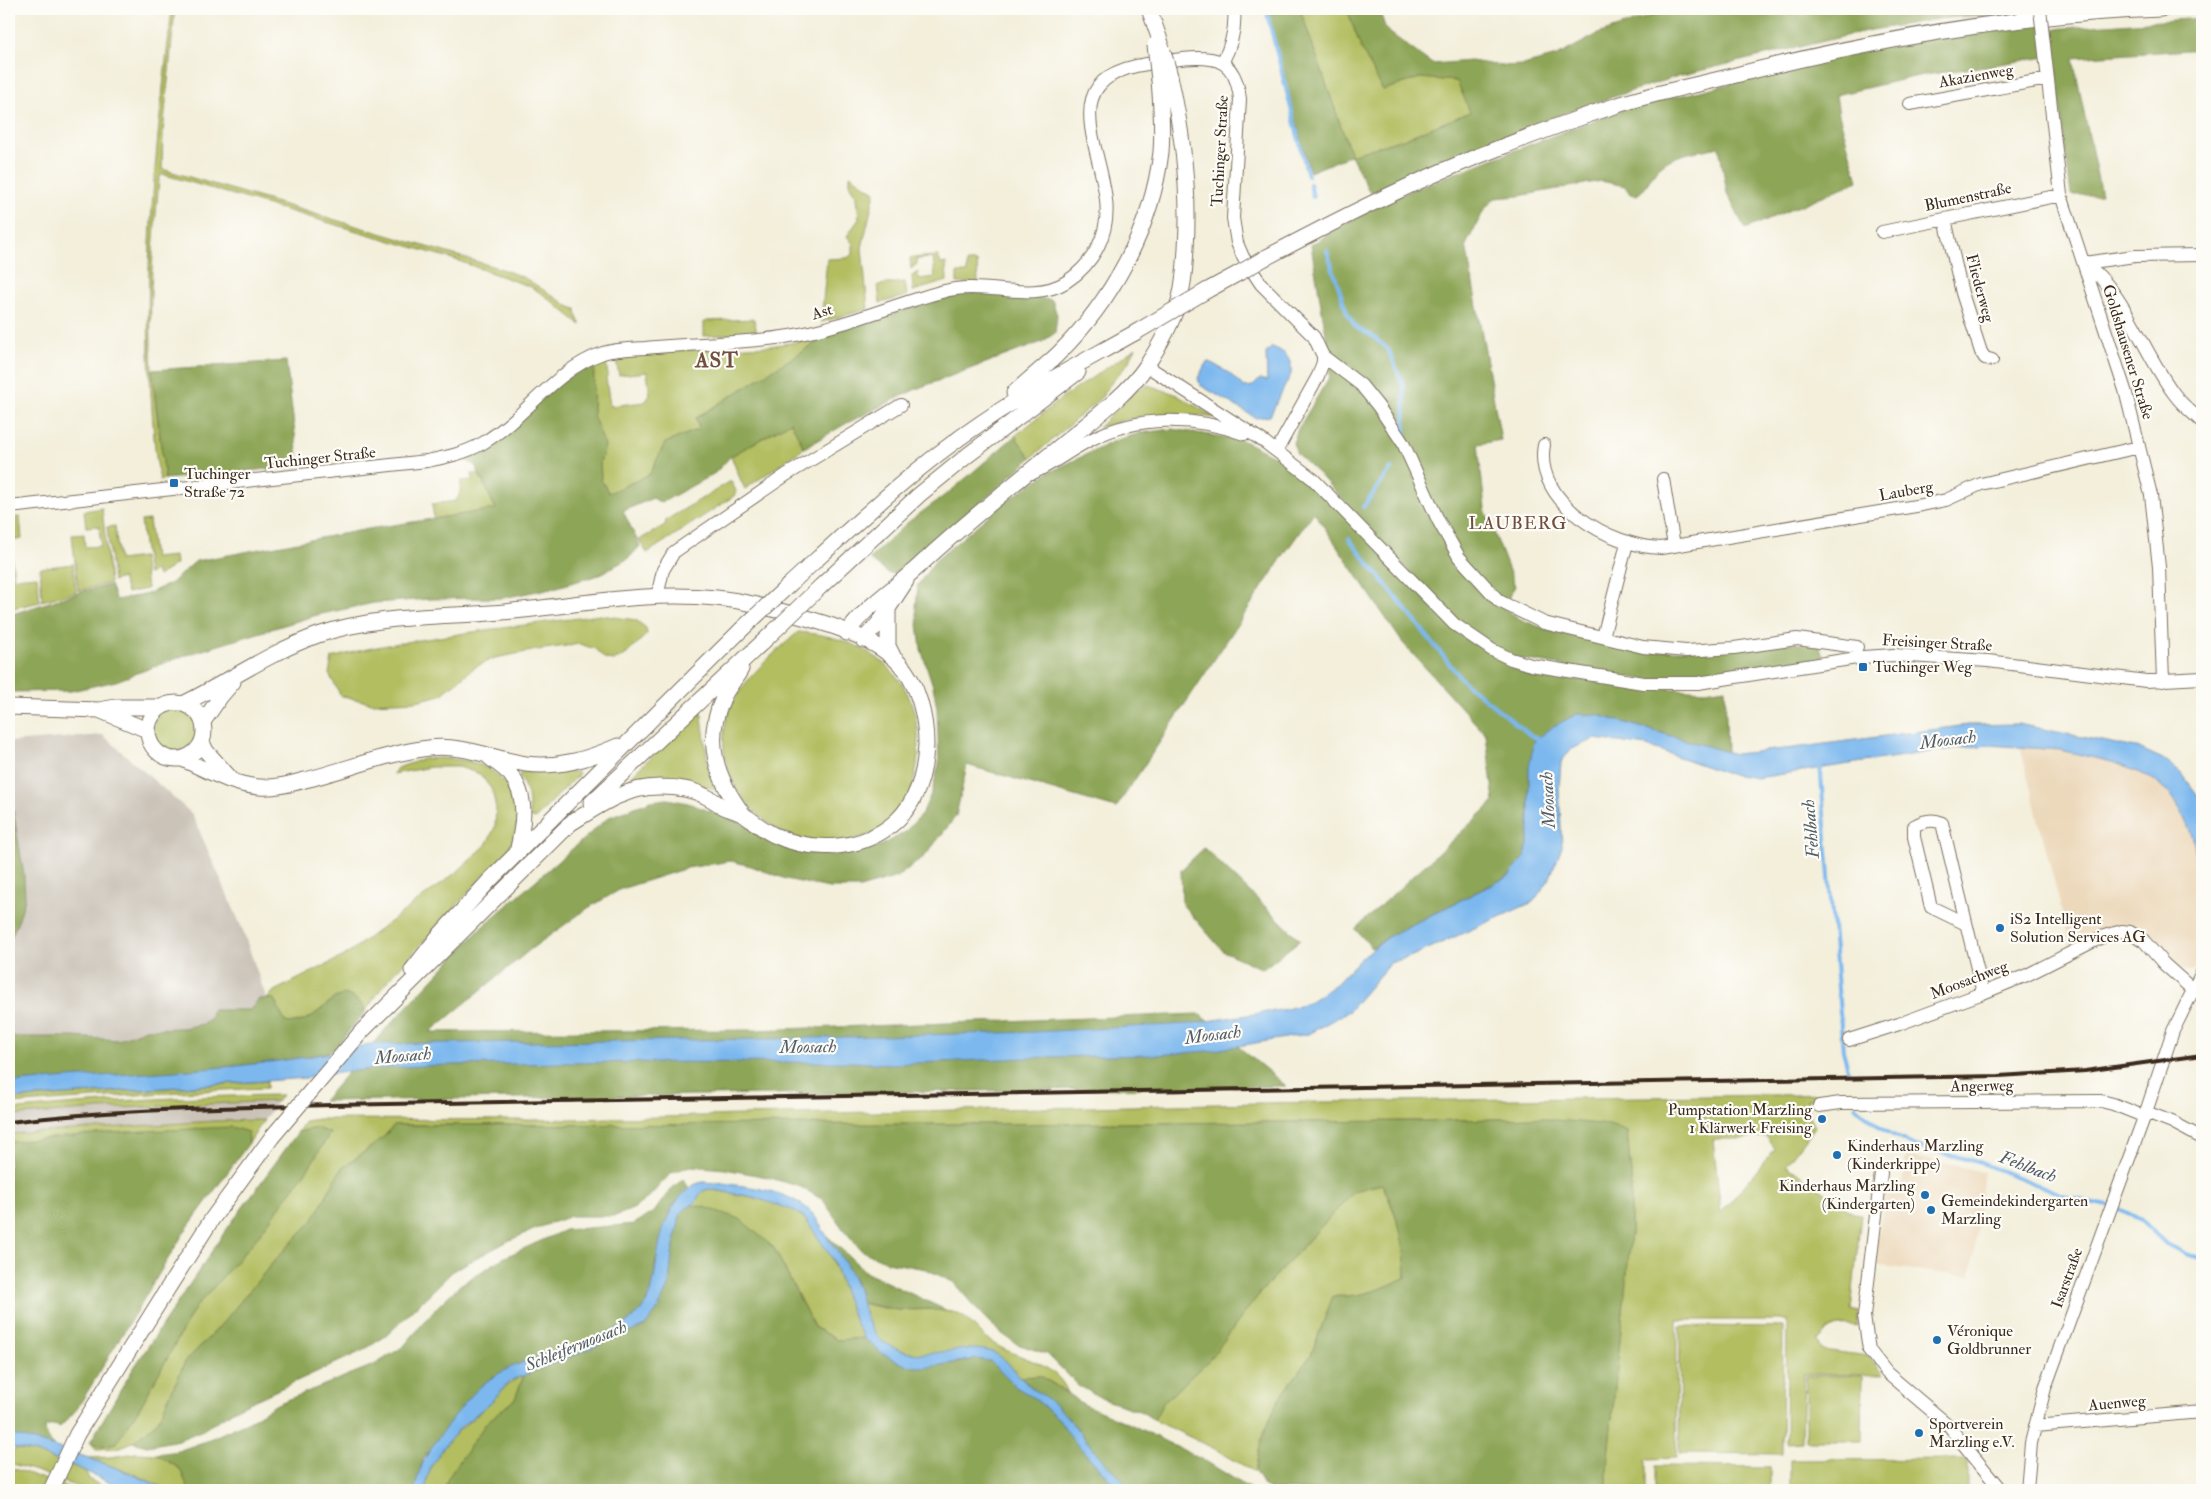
<svg xmlns="http://www.w3.org/2000/svg" width="2211" height="1499" font-family="'IM FELL Double Pica',serif">
<style>
.built{fill:#ecd8ba}
.industrial{fill:#cbc3b8}
.green{fill:#b2be60;stroke:#76743f;fill-rule:evenodd}
.forest{fill:#8da556;stroke:#64683a}
.water{fill:#7cb8ee;stroke:#5c7186}
.lines{fill:none;stroke-linecap:round;stroke-linejoin:round}
.stream{stroke:#7cb8ee;stroke-width:4}
.minor-casing{stroke:#7b6f60;stroke-width:14}
.major-casing{stroke:#7b6f60;stroke-width:17}
.minor{stroke:#fff;stroke-width:12}
.major{stroke:#fff;stroke-width:15}
.rail{stroke:#3b2a1e;stroke-width:4}
.minor-bridge-casing{stroke:#7b6f60;stroke-width:14;stroke-linecap:butt}
.major-bridge-casing{stroke:#7b6f60;stroke-width:17;stroke-linecap:butt}
.minor-bridge{stroke:#fff;stroke-width:12}
.major-bridge{stroke:#fff;stroke-width:15}
.poi-dot{fill:#1f6fb2;stroke:#fdfcf7;stroke-width:2}
.labels{text-anchor:middle;dominant-baseline:central;stroke-width:4.5;stroke-linejoin:round;paint-order:stroke}
.street-label{font-size:16px;fill:#3b2a1e;stroke:#fdfcf7}
.poi-label{font-size:16px;fill:#3b2a1e;stroke:#fdfcf7;text-anchor:start}
.neighbourhood-label{font-size:18px;letter-spacing:1px;fill:#714f40;stroke:#fdfcf7}
.water-label{font-size:18px;font-style:italic;fill:#525c67;stroke:#fdfcf7}
.district-label{font-size:21px;font-weight:bold;letter-spacing:1px;fill:#714f40;stroke:#fdfcf7}
</style>
<rect width="100%" height="100%" fill="#fdfcf7"/>
<filter id="ink" filterUnits="userSpaceOnUse"><feTurbulence type="fractalNoise" baseFrequency=".02" numOctaves="2"/><feDisplacementMap in="SourceGraphic" scale="10" xChannelSelector="R" yChannelSelector="G"/><feConvolveMatrix kernelMatrix="1 2 1 2 8 2 1 2 1" color-interpolation-filters="sRGB"/></filter>
<filter id="wash" filterUnits="userSpaceOnUse"><feTurbulence type="fractalNoise" baseFrequency=".0096" numOctaves="4" result="noise"/><feDisplacementMap in="SourceGraphic" scale="20" xChannelSelector="R" yChannelSelector="G"/><feGaussianBlur stdDeviation="1.12" result="paint"/><feColorMatrix in="noise" values="0 0 0 0 0 0 0 0 0 0 0 0 0 0 0 0 0 1.4 0 .05"/><feComposite in="paint" operator="in"/></filter>
<g filter="url(#wash)">
<rect width="100%" height="100%" fill="#f3efdb"/>
<!-- built -->
<path class="built" d="M2020,746L2060,750L2112,762L2150,777L2167,791L2180,809L2193,838L2202,888V961L2195,970L2190,971L2179,969L2133,929L2071,948Z
M1906,1155L1984,1172L1971,1277L1874,1265L1886,1184H1902Z"/>
<!-- industrial -->
<path class="industrial" d="M103,735L192,814L242,928L276,1026L9,1053V742Z
M278,1101L264,1120L215,1121L9,1134V1116L100,1109Z"/>
<!-- green -->
<path class="green" d="M172,9H175L163,132L162,169L502,269L525,278L570,307L576,309L577,317L581,325L544,295L531,287L456,260L162,174L159,179C153,243 148,306 152,370C155,406 161,443 165,479L160,480C154,452 153,422 151,394C142,266 157,136 172,9Z
M1300,9H1347L1361,48L1383,90L1420,78L1458,81L1470,112L1406,138L1351,155Z
M850,175L875,192L862,248L868,309L821,322L827,259L847,258L853,254V244L847,236L859,219L857,197L850,186Z
M938,256L941,264L946,263L947,281L913,291L912,276L918,272L919,279L935,277L933,258L917,259V264L911,269L910,258Z
M967,262H977L978,283H957V273H967Z
M905,282L907,296L880,303L878,285Z
M754,319L757,333L704,336V322L708,321Z
M835,331L696,418L699,429L665,443L650,474L609,494L601,480L600,462L605,446L593,415L594,364L606,361L608,376L606,378L610,406L645,402L650,395L647,372L619,375L616,360L660,351L770,346L795,342Z
M1136,348L1128,363L1104,392L1103,396L1031,458L1015,436L1062,398Z
M1148,385L1175,394L1216,418C1172,412 1140,413 1098,428L1136,390Z
M791,422L804,448L745,489C739,478 736,468 731,456Z
M472,474H479L496,509L434,519L432,504L456,501L460,493L461,481L473,480Z
M731,481L736,491L734,496L647,553L639,540L665,525L666,520Z
M102,508L110,583L78,591L72,535L84,534L85,547L101,546L99,526L86,527L84,511Z
M20,517L22,539L10,541L14,578L37,576L40,602L9,609V518Z
M149,520L154,558L175,556L176,564L158,576L156,571L148,574L141,521Z
M115,526L119,560L143,557L147,589L127,593L122,578L113,581L107,527Z
M73,564L76,592L42,601L40,568Z
M600,615L636,620L646,628L647,634L627,654L615,660L605,659L595,649L580,644L537,650L495,658L475,667L441,695L416,701L372,703L341,696L329,674L332,658C365,648 398,643 433,638C488,629 544,623 600,615Z
M798,632C844,635 890,654 909,697C920,722 921,753 914,779C913,785 912,791 910,797C907,803 889,826 884,829C874,834 851,841 840,842C831,844 796,838 788,835C741,813 708,757 731,707C745,676 774,654 798,632Z
M153 729a22 22 0 1 1 44 0a22 22 0 1 1-44 0Z
M701,709L709,772L718,790L693,782L655,777L624,783Z
M440,758C455,759 472,760 485,767C516,783 526,819 508,849L384,985L364,1013V1006L355,998L335,997C322,1009 304,1027 285,1022L274,999H267L274,991L344,956L458,871L486,845L495,827L496,808L492,790L480,774L459,767H431L393,774L397,768L423,759Z
M524,771C535,772 573,770 579,773L578,775L535,819L530,817L528,794L519,775L520,773Z
M267,1081V1088L178,1092L9,1104V1099Z
M1838,1094L1839,1099L1807,1100L1809,1118L1815,1127L1786,1165L1853,1213L1861,1214L1851,1310L1859,1312L1857,1326C1837,1325 1830,1325 1817,1341L1823,1350L1868,1356L1884,1375L1804,1374L1802,1442L1786,1443L1787,1320H1677L1676,1458L1646,1459V1490H1607V1465L1631,1233V1174L1627,1132L1535,1118L1422,1121L990,1124L394,1125L383,1138L341,1169L313,1220L276,1259L220,1326L185,1362L158,1421L133,1442L118,1448L96,1449L90,1442L101,1446L116,1443L139,1409L195,1308L255,1240L310,1166L330,1133L316,1128L298,1132L305,1121L318,1119L529,1120L1260,1103ZM1766,1136L1775,1149L1721,1213L1713,1139H1744Z
M282,1095L278,1101L100,1109L9,1116V1110C99,1101 191,1096 282,1095Z
M264,1120L249,1143L248,1132L9,1142V1134L215,1121Z
M1382,1184C1398,1220 1405,1237 1406,1277C1383,1289 1360,1298 1333,1296L1311,1355L1277,1402L1261,1441L1255,1472L1213,1448L1154,1420L1162,1403L1209,1360L1260,1293L1354,1191Z
M709,1189C738,1195 768,1198 795,1211C808,1218 827,1246 832,1260C843,1286 850,1314 864,1338L837,1340L814,1327L774,1248L692,1205C699,1198 698,1191 709,1189Z
M862,1303C874,1306 888,1310 900,1310C918,1311 941,1306 958,1314C972,1320 978,1333 990,1341C1014,1359 1056,1360 1068,1393L1041,1376L1020,1377C1013,1368 1002,1355 991,1352C978,1347 958,1351 945,1353C923,1357 891,1354 876,1335C868,1326 866,1314 862,1303Z
M1680,1326L1783,1327L1782,1454L1679,1453Z
M524,1375L515,1399L487,1422L448,1478L444,1490H426C424,1453 468,1424 491,1402C503,1390 507,1382 524,1375Z
M1806,1376H1863L1862,1441H1806Z
M17,1449L33,1452L76,1467L85,1471L90,1480L111,1490H85L39,1472L9,1463V1453Z
M136,1453L157,1454L180,1469L189,1490H168L129,1472L87,1458L111,1457Z
M1967,1459V1490H1790V1460Z
M1655,1466L1770,1467V1490H1655Z
M9,1467L76,1490H9Z"/>
<!-- forest -->
<path class="forest" d="M1265,9H1300L1351,155L1406,138L1470,112L1457,81L1420,78L1383,90L1361,48L1347,9H1379L1386,30L1432,64L1471,61L1502,66L1523,65L1557,56L1598,34L1670,9H2049L1938,19L1866,31L1678,76L1564,113L1370,193L1351,155L1310,172Z
M2202,18V49L2073,58L2101,195H2071L2054,56L1918,76L1836,95L1839,115L1858,181L1745,229L1727,193L1719,147C1701,151 1676,153 1662,165C1651,173 1648,188 1637,195L1630,194L1625,186L1601,181L1519,196L1495,198L1484,210L1466,245L1501,440L1478,444L1485,509L1515,586L1503,608L1520,619L1545,629L1645,652L1791,643L1820,646L1823,658L1712,679H1641L1510,657L1468,632L1386,548L1319,474L1297,454L1293,443L1298,429L1330,376L1329,353L1311,245L1357,216L1414,189L1618,111L1905,41L2048,22L2051,29Z
M981,292L1052,300L1057,315L1055,333L1042,342L916,389L847,423L804,448L791,422L731,456L715,473L661,503L653,498L623,511L640,546L629,558L599,575L557,587L503,598L430,599L374,603L317,615L180,657L116,681L71,691L9,692V615L81,592L110,585L116,600L147,594L171,583L196,561L374,528L496,509L475,465L462,459L561,382L592,364H594L593,415L605,446L600,462L601,480L609,493L650,474L665,443L699,429L696,418L835,331L904,310L960,295Z
M286,361L299,466L165,479L152,370Z
M1172,429L1242,440L1274,456L1324,494L1451,626L1528,669L1574,679L1644,687L1705,691L1725,688L1727,752L1598,715L1529,768V841L1524,858L1509,876L1391,935L1372,948L1355,929L1494,802L1486,735L1402,642L1314,512L1287,550L1116,808L967,765L956,816L925,856L897,877L860,888H829L786,879L751,866L731,861L687,868L621,889L588,908L531,949L430,1032L754,1030L1199,1014L1286,1086L323,1101L382,1033L482,927L609,817L651,801L667,799L688,803L746,825L801,852L833,855L862,851L882,845L904,833L922,814L932,792L939,764L937,708L933,686L921,649L916,607L918,585L935,561L1001,505L1046,474L1114,441L1140,433Z
M1015,436L1031,458L928,550L895,574L888,573L869,559L907,523L952,490Z
M9,758L10,793L24,875L25,898L19,919L9,942Z
M1204,848L1300,940L1263,969L1223,951L1182,904L1181,870Z
M345,994L355,998L364,1007V1013L334,1049L326,1053L297,1059L200,1070L9,1083V1037H72L118,1040L146,1029L184,1028L202,1024L211,1018L212,1010H250L259,999H274L285,1022C310,1029 324,1000 345,994Z
M1535,1118L1610,1125L1627,1132L1631,1174V1233L1607,1465V1490H1272L1263,1485L1255,1472L1261,1441L1277,1402L1311,1355L1333,1296C1360,1298 1383,1289 1406,1277C1405,1243 1398,1214 1382,1184L1354,1191L1260,1293L1209,1360L1163,1403L1154,1420L1142,1412L1103,1399L1078,1385L1047,1354L1017,1344L998,1331L980,1313L953,1282L926,1269L887,1262L862,1251L843,1229L823,1200L801,1187L767,1177L725,1169L691,1166L671,1173L649,1197L633,1209L615,1216H571L548,1224L510,1240L454,1270L386,1336L362,1351L238,1408L203,1430L179,1440L147,1446L133,1442L158,1421L185,1362L220,1326L276,1259L313,1220L341,1169L383,1138L394,1125L990,1124L1422,1121Z
M231,1127L248,1132L249,1143L185,1231L77,1409L60,1427L54,1425L45,1427L46,1434L53,1446L9,1434V1142L107,1133Z
M316,1128L330,1133L310,1166L255,1240L195,1308L139,1409L116,1443L101,1446L90,1442L133,1369L226,1230L298,1132Z
M683,1179L689,1188L671,1208L656,1260L653,1285L644,1307L625,1325L573,1347L536,1357L492,1377L472,1395L423,1459L415,1490H189L180,1469L157,1454L178,1451L206,1441L251,1420L277,1404L376,1364L404,1346L434,1310L460,1285L503,1258L565,1230L634,1224L655,1211L669,1191Z
M692,1205L705,1207L740,1219L774,1248L814,1327L837,1340L864,1338L883,1354L905,1365L957,1363L976,1359L990,1361L1016,1387L1034,1398L1059,1419L1073,1440L1119,1490H444L448,1478L487,1422L515,1399L524,1375L629,1333L669,1284L672,1254L681,1212L685,1208Z
M826,1235L867,1273L950,1312L929,1309L899,1310L862,1303L855,1281Z
M1041,1376L1083,1404L1130,1424L1207,1462L1252,1490H1132L1103,1461L1072,1422L1020,1377Z"/>
<!-- water -->
<path class="water" d="M1272,347C1285,351 1293,360 1291,374L1270,416L1256,418L1200,385L1198,378L1206,363L1210,362L1229,373L1244,387L1253,386L1260,379L1267,381L1266,353Z
M1577,714L1598,715L1735,754L1794,748L1968,725L2018,724L2141,749L2163,759L2183,775L2202,801V888L2193,838L2180,809L2167,791L2150,777L2112,762L2060,750L1989,745L1943,750L1757,778L1725,773L1647,746L1595,739L1571,749L1561,762L1559,789L1562,847L1549,880L1533,902L1412,956L1390,963L1349,1011L1308,1034L1209,1051L1157,1055L1050,1057L894,1064L850,1062C739,1063 627,1061 516,1064C446,1065 376,1065 307,1078L9,1099V1083C129,1071 252,1073 370,1044L771,1039L1032,1032L1188,1024L1287,1009L1311,1001L1336,984L1362,957L1391,935L1509,876L1524,858L1529,841V768L1534,741L1554,726Z
M704,1182C736,1185 783,1187 809,1210C817,1217 822,1229 828,1238C840,1255 851,1270 858,1290C864,1308 868,1332 885,1343C921,1367 955,1342 989,1351C1004,1355 1015,1372 1026,1383C1035,1391 1047,1397 1056,1406C1068,1416 1076,1428 1086,1440C1100,1458 1116,1474 1132,1490H1119L1073,1440L1059,1419L1034,1398L1016,1387L990,1361L976,1359L924,1368L905,1365L881,1353L864,1338L856,1324L832,1258L804,1217L795,1211L753,1197L709,1189C697,1191 700,1200 692,1205C687,1208 685,1208 681,1212L672,1254L669,1284L658,1309L645,1326L510,1381L491,1402L462,1426L444,1447L432,1465L427,1478L426,1490H415C418,1466 430,1449 444,1430C458,1411 473,1390 493,1377C535,1349 611,1347 643,1308C652,1297 654,1278 656,1265C659,1241 665,1213 682,1195C689,1188 694,1183 704,1182Z
M9,1434C64,1448 116,1466 168,1490H126L76,1467L33,1452L9,1447Z"/>
<g class="lines">
<!-- stream -->
<path class="stream" d="M1266,9L1308,176
M1310,184L1313,197
M1327,251L1347,313L1356,328L1371,335L1388,349L1404,387L1405,437
M1363,507L1391,469
M1349,539L1464,682L1530,735L1541,740
M1820,764L1843,1051L1849,1072
M1856,1107L1882,1129L1912,1145L1981,1163L2074,1199L2118,1208L2141,1220L2166,1244L2188,1255L2202,1258"/>
</g>
</g>
<g filter="url(#ink)">
<g class="lines">
<defs>
<path id="minor" d="M2043,36L2061,195L2125,390L2151,495L2159,567L2163,681
M1222,63C1232,45 1236,29 1234,9
M1910,104L2048,79
M1945,219L1962,293L1981,352L1985,358L1992,360
M1882,232L2061,195
M2084,263C2124,289 2145,357 2175,395C2182,405 2193,413 2202,422
M2084,263L2135,256L2202,255
M1323,356L1361,385L1378,406L1403,443L1438,520L1459,557L1499,601L1544,623L1643,647L1686,651L1734,648L1797,639L1857,647
M1147,366L1263,441L1313,479L1454,624L1492,650L1511,659L1531,665L1643,683H1698L1863,657L1894,655L1988,661L2146,681L2202,678
M1544,445C1533,503 1612,547 1661,548L1922,505L1946,500L1981,484L2139,447
M1033,473C1053,464 1070,450 1090,440C1137,415 1194,416 1244,434
M1663,479L1674,546
M9,507L427,461C447,457 466,453 483,443C526,417 554,370 603,353C616,349 632,349 645,348C694,343 742,344 790,336C832,329 873,313 914,300C927,296 941,291 955,289C991,283 1034,302 1066,282C1094,264 1110,233 1106,200C1100,143 1056,77 1147,64C1168,61 1190,56 1211,59C1232,62 1238,81 1240,99L1233,218L1237,243L1243,257L1261,284L1314,337L1323,356V362L1318,376L1277,450
M657,597L663,570L674,552L786,475L901,405
M1603,637L1627,543
M1966,924L1931,907L1914,837V826C1923,821 1932,818 1942,823L1983,993
M1849,1040L1899,1024L1983,993L2027,975L2102,937L2122,931L2130,932L2144,941L2164,964L2192,989
M1819,1106L1841,1103L2101,1101L2113,1104L2143,1116
M2146,1112L2172,1122L2202,1138
M1881,1173L1864,1316L1869,1350L1887,1373L1946,1423L2001,1490
M2035,1426L2202,1412
M2027,1490L2031,1443L2045,1388L2146,1112L2173,1031L2202,972"/>
<path id="major" d="M1149,9L1161,43
M1265,258C1343,217 1421,177 1504,146C1541,132 1577,118 1615,106C1650,94 1688,87 1724,78C1867,41 2013,14 2161,9
M1206,291L1239,273
M1014,393C1028,380 1043,368 1057,355C1111,302 1152,229 1161,152C1163,128 1161,104 1159,80
M789,585C851,528 911,470 981,423C1031,389 1085,361 1138,331
M820,587L919,495L968,455L1078,372
M888,611V646L894,658
M847,633C868,603 896,588 921,564C967,521 1017,482 1065,442C1092,420 1128,394 1147,365C1160,345 1172,323 1179,301C1184,284 1185,266 1186,248C1190,189 1183,134 1170,76
M863,640L878,624L906,581
M741,669C736,679 727,688 723,698C703,742 717,779 743,814
M148 731a28 28 0 1 1 56 0a28 28 0 1 1-56 0Z
M183,704C228,682 270,652 318,635C373,616 432,617 490,613C577,607 666,584 753,604C797,616 866,629 899,663C918,683 926,717 926,744C925,776 916,807 889,827C856,851 810,852 774,835C763,830 755,822 745,816C739,812 731,810 724,807C718,804 712,799 705,796C692,789 676,787 661,787C625,786 597,807 568,825
M9,707L99,710L116,707H160
M99,710L147,730
M203,722L221,696L233,682
M202,742L206,751L231,779
M489,757C495,762 504,768 510,774C529,797 523,827 517,853
M182,759C207,770 232,785 260,787C275,788 290,784 305,780C346,770 387,753 429,748C462,744 494,759 526,764C559,768 588,759 618,746
M591,803L767,638
M412,970L437,938L490,880L741,630
M362,1031L575,819
M51,1490L77,1434L168,1288L212,1219L272,1137"/>
</defs>
<!-- minor casing -->
<use href="#minor" class="minor-casing"/>
<!-- major casing -->
<use href="#major" class="major-casing"/>
<!-- minor -->
<use href="#minor" class="minor"/>
<!-- major -->
<use href="#major" class="major"/>
<!-- rail -->
<path class="rail" d="M9,1122C115,1109 223,1108 331,1105L1999,1076L2085,1071L2202,1055"/>
<defs>
<path id="minor-bridge" d="M2040,9L2043,36"/>
<path id="major-bridge" d="M1155,45L1159,80
M1163,51L1170,76
M1239,273L1265,258
M1138,331L1206,291
M741,630L789,585
M767,638L820,587
M272,1137L362,1031"/>
</defs>
<!-- minor-bridge casing -->
<use href="#minor-bridge" class="minor-bridge-casing"/>
<!-- major-bridge casing -->
<use href="#major-bridge" class="major-bridge-casing"/>
<!-- minor-bridge -->
<use href="#minor-bridge" class="minor-bridge"/>
<!-- major-bridge -->
<use href="#major-bridge" class="major-bridge"/>
</g>
</g>
<!-- markers -->
<g class="poi-dot">
<rect x="169" y="478" width="10" height="10" rx="2.5"/>
<rect x="1858" y="662" width="10" height="10" rx="2.5"/>
<circle cx="2000" cy="928" r="5"/>
<circle cx="1822" cy="1119" r="5"/>
<circle cx="1837" cy="1155" r="5"/>
<circle cx="1925" cy="1195" r="5"/>
<circle cx="1931" cy="1210" r="5"/>
<circle cx="1937" cy="1340" r="5"/>
<circle cx="1919" cy="1433" r="5"/>
</g>
<g class="labels">
<!-- street labels -->
<g class="street-label">
<text transform="translate(1976 76) rotate(-10)">Akazienweg</text>
<text transform="translate(1220 151) rotate(-87)">Tuchinger Straße</text>
<text transform="translate(1968 197) rotate(-12)">Blumenstraße</text>
<text transform="translate(1980 288) rotate(75)">Fliederweg</text>
<text transform="translate(822 312) rotate(-17)">Ast</text>
<text transform="translate(2128 352) rotate(73)">Goldshausener Straße</text>
<text transform="translate(320 458) rotate(-6)">Tuchinger Straße</text>
<text transform="translate(1906 491) rotate(-10)">Lauberg</text>
<text transform="translate(1937 643) rotate(3)">Freisinger Straße</text>
<text transform="translate(1969 980) rotate(-21)">Moosachweg</text>
<text transform="translate(1982 1086) rotate(-1)">Angerweg</text>
<text transform="translate(2067 1278) rotate(-70)">Isarstraße</text>
<text transform="translate(2117 1403) rotate(-5)">Auenweg</text>
</g>
<!-- poi labels -->
<g class="poi-label">
<text x="184" y="474">Tuchinger<tspan x="184" dy="18">Straße 72</tspan></text>
<text x="1873" y="667">Tuchinger Weg</text>
<text x="2010" y="919">iS2 Intelligent<tspan x="2010" dy="18">Solution Services AG</tspan></text>
<text x="1812" y="1110" text-anchor="end">Pumpstation Marzling<tspan x="1812" dy="18">1 Klärwerk Freising</tspan></text>
<text x="1847" y="1146">Kinderhaus Marzling<tspan x="1847" dy="18">(Kinderkrippe)</tspan></text>
<text x="1915" y="1186" text-anchor="end">Kinderhaus Marzling<tspan x="1915" dy="18">(Kindergarten)</tspan></text>
<text x="1941" y="1201">Gemeindekindergarten<tspan x="1941" dy="18">Marzling</tspan></text>
<text x="1947" y="1331">Véronique<tspan x="1947" dy="18">Goldbrunner</tspan></text>
<text x="1929" y="1424">Sportverein<tspan x="1929" dy="18">Marzling e.V.</tspan></text>
</g>
<!-- neighbourhood labels -->
<g class="neighbourhood-label">
<text x="1518" y="523">LAUBERG</text>
</g>
<!-- water labels -->
<g class="water-label">
<text transform="translate(1948 740) rotate(-7)">Moosach</text>
<text transform="translate(1548 800) rotate(-93)">Moosach</text>
<text transform="translate(1811 829) rotate(-95)">Fehlbach</text>
<text transform="translate(1213 1035) rotate(-7)">Moosach</text>
<text transform="translate(808 1047) rotate(-1)">Moosach</text>
<text transform="translate(403 1056) rotate(-5)">Moosach</text>
<text transform="translate(2028 1167) rotate(21)">Fehlbach</text>
<text transform="translate(576 1346) rotate(-22)">Schleifermoosach</text>
</g>
<!-- district labels -->
<g class="district-label">
<text x="717" y="360">AST</text>
</g>
</g>
<!-- margin -->
<rect width="2211" height="1499" fill="none" stroke="#fdfcf7" stroke-width="30"/>
</svg>
